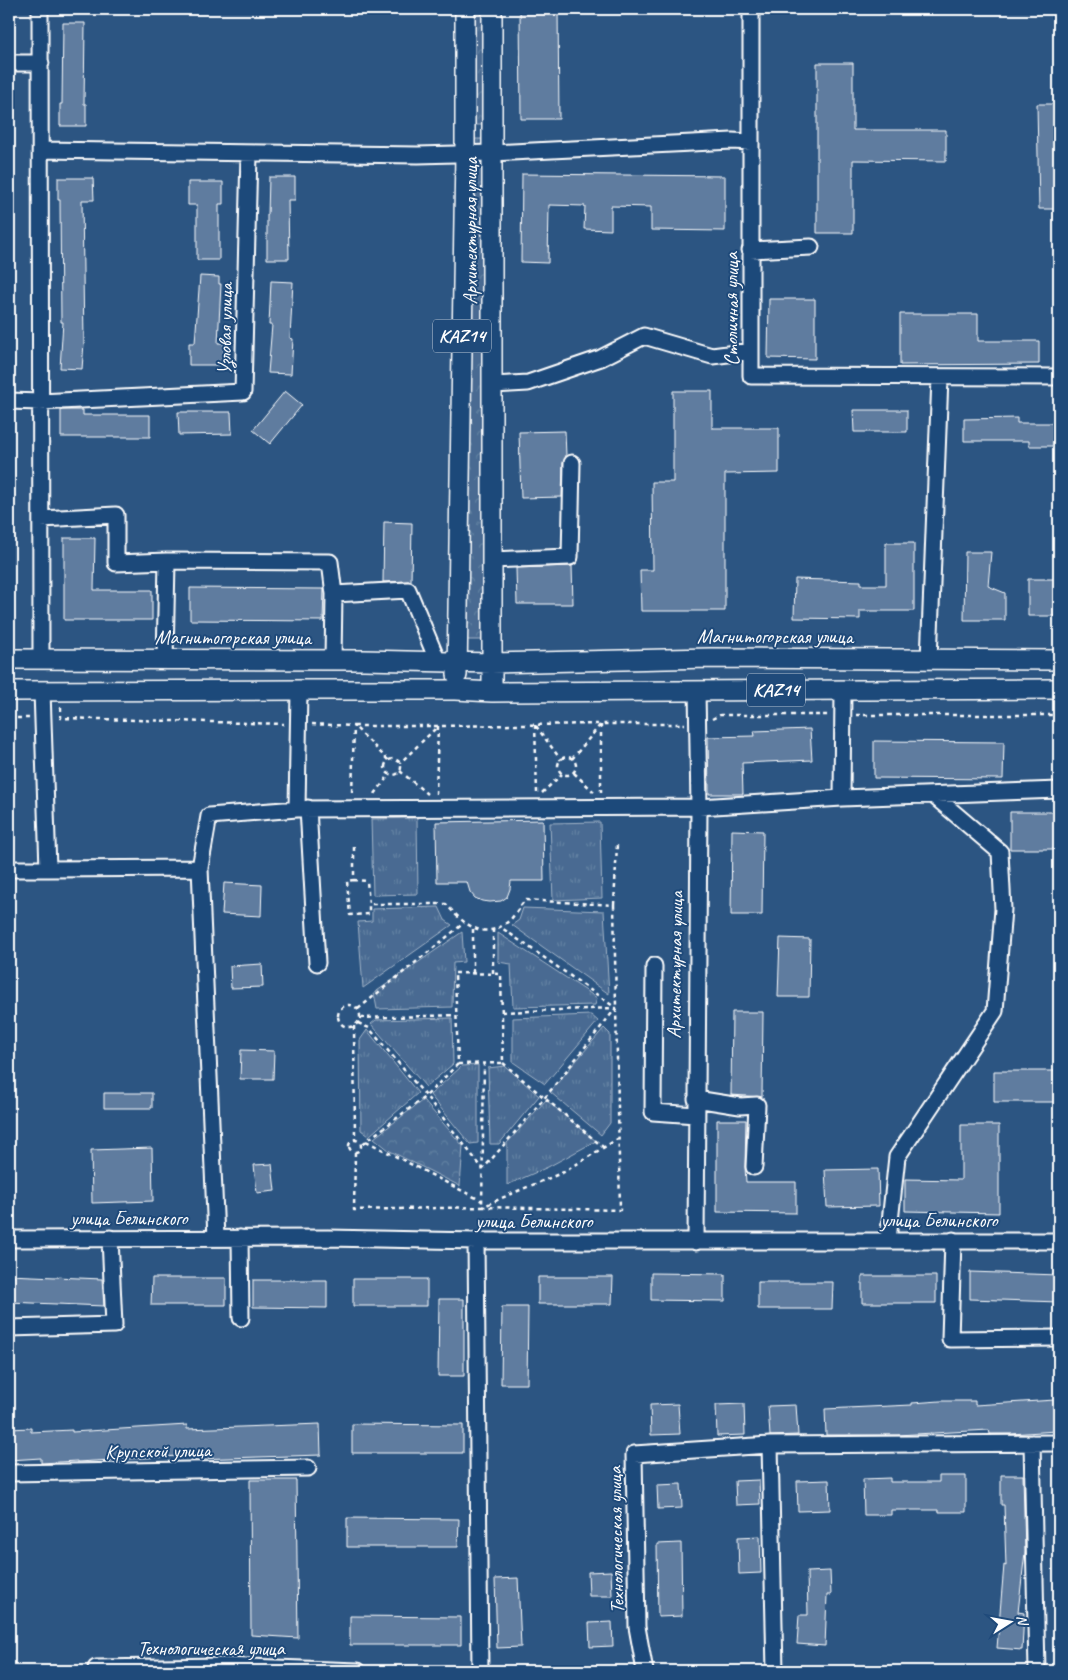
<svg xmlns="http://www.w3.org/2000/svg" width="1068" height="1680" font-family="Caveat,sans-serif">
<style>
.grass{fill:url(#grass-tufts);stroke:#a4b5c8}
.park{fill:url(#park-crowns);stroke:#a4b5c8}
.building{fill:#5e7c9f;stroke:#fff}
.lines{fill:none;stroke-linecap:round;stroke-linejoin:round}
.minor-casing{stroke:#fff;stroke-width:19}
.major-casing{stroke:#fff;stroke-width:22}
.path{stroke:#fff;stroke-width:2.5;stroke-dasharray:4 4;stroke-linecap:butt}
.minor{stroke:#1f4a7a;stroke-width:15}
.major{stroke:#1f4a7a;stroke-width:19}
.labels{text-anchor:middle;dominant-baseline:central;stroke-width:4;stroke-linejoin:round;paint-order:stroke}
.shield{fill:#1f4a7a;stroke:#bcc9d7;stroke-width:1}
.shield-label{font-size:19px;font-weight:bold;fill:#fff}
.street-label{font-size:20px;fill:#fff;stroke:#1f4a7a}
</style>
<defs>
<pattern id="grass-tufts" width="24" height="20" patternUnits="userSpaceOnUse" patternTransform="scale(1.25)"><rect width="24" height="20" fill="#486b92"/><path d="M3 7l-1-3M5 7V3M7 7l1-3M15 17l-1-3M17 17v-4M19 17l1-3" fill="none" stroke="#6381a2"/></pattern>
<pattern id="park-crowns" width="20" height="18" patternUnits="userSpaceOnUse" patternTransform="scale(1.25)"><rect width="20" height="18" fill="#486b92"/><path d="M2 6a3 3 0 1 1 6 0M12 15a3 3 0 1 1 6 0" fill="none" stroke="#6381a2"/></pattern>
</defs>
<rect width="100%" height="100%" fill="#2c5582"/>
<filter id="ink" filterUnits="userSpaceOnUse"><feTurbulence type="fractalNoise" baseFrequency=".02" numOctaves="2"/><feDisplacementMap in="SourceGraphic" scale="10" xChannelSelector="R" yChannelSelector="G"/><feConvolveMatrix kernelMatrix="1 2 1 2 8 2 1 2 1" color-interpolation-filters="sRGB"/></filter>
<g filter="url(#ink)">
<!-- grass -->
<path class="grass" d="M417,818L418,894L373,895L371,819Z
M600,822L602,898L553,900L550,823Z
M439,907L445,920L452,925L363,988L358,922L372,921V909Z
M523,908L604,911L609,994L512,925L519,920Z
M462,932L464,962L453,963L452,1007L377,1009L374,993Z
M498,933L597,998L595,1005L513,1007L511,964L498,962Z
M591,1015L598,1021L545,1084L513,1062V1018Z
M452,1018L453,1064L426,1087L371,1024L376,1020Z
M604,1028L610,1034V1123L601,1135L550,1092Z
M367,1030L418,1093L369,1136L361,1130L360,1040Z
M478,1065V1143L470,1144L430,1095L462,1066Z
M505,1066L539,1096L499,1144H490L488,1068Z
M546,1100L596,1141L548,1167L507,1185V1143Z"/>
<!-- park -->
<path class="park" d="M468,9H485L484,125H469Z
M467,139H487L485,640H464Z
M423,1100L463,1146L460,1186L390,1151L374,1138Z"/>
<!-- building -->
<path class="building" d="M520,9H558L559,119H521Z
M63,23H85L84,104H86V126H60V104H62Z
M817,63H853V130H946V161L853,160V233H817Z
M1037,104H1059V209H1039Z
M522,174L725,176V231L651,230V207L611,206V230L584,229L585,206L549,205L548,263L521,262Z
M269,177H295V200H288L289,259H267V215H268Z
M58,178H93L94,200H82L84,343L82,369L60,368L63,322H61L60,200H58Z
M188,182H223V204H219V260H197V205H188Z
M200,276L219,277V284H221L218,343H224V365H189V343H195Z
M271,281L293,282L290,338L293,339L291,374L268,373L272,325H269Z
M769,299H815V359L768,358Z
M900,314H978V341H1039V364L900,365Z
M285,391L302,405L270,444L253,430Z
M673,391H712V428H779V473L725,474V611H641L640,570H653L652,482H673Z
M61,410H83V415H150V437H61Z
M853,410H907V432H854Z
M178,412H231L232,434L179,435Z
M1017,418V423H1059V446H1029V441H964V419Z
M565,431L566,456L563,463L562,497L521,498L519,432Z
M384,522L412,523L411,581L383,582Z
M64,538H95L94,590H152V620H64Z
M886,543H914V611H860V619L794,618L795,579L861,581V585H886Z
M965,552H991L988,586L1005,593V620H964Z
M571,566H572L573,604H517L516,568Z
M1028,579H1059V616H1028Z
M190,588L324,589L323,621L190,620Z
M810,729L812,760L742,763L743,794H709L708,737L755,736L754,731Z
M874,741L1004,742L1003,779L874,778Z
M1010,812H1059V849H1010Z
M543,820L544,881H511L510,889L507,897L501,901L490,902L482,901L475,898L470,892L467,882H437L436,822Z
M732,830L763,831L762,915H731Z
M224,883L262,885L261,916L222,914Z
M780,938L810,939L809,997H778Z
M262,964L263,987L231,988L230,966Z
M732,1012H763L762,1097L731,1095Z
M241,1050L274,1051L273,1079H240Z
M994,1071H1059V1102H994Z
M104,1093H152V1108H104Z
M717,1120H746L745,1167L746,1182H796V1213L717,1212Z
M961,1125H999V1213L905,1211V1179L961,1180Z
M152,1148L153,1201L92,1203L91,1150Z
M272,1164L275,1191L257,1193L254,1165Z
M878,1169L879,1206L827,1207L825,1170Z
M970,1272L1059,1275V1302L970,1299Z
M651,1273L725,1274V1301L651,1300Z
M9,1275L102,1279L104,1306L9,1302Z
M862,1276H936V1303H862Z
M538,1277H613L612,1304H538Z
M152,1278H226V1305H151Z
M353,1279H427V1306H353Z
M253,1280H327V1308L253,1307Z
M758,1282H833L832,1309H758Z
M439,1299H464V1376H438Z
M502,1307H528L527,1384H501Z
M1055,1400L1056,1431L1011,1434H990L989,1430L897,1435H826L825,1409L912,1405V1403L940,1401H975V1405Z
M678,1404L680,1434L651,1435L650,1405Z
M744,1404L745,1435L717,1436L716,1405Z
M796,1405L798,1435L770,1436L768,1406Z
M320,1424L321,1455L196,1459V1455L77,1462V1461L41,1463V1458L9,1460V1429L31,1428V1432L72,1430V1432L187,1425V1429Z
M352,1424L463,1425V1453H352Z
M1001,1475H1023L1025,1552L1018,1612L1024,1613L1022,1650L997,1648L1004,1565L1006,1566L1004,1505H1001Z
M939,1476H966V1512H939V1510H891V1515H864L863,1479L890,1478V1482H939Z
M250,1480H296L298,1638L251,1635Z
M759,1480L760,1504L736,1505L735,1481Z
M829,1480L830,1510L798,1511L797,1481Z
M681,1484L682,1508L658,1509L657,1485Z
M347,1518L459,1519L458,1547H347Z
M760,1536L761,1573L739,1574L738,1537Z
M681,1543L682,1616L658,1617L657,1544Z
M611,1571L612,1596H589L588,1572Z
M830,1571L831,1595H827L825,1646L797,1644L799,1615H808L807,1572Z
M518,1578L521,1647L497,1648L495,1579Z
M350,1616L461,1617V1645H350Z
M612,1622L613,1646L590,1647L589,1623Z"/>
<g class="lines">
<defs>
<path id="minor" d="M40,9L41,660
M751,9V376L1059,377
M9,63H41
M41,150L418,155L492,153L732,141L751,142
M750,250L811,247
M492,385L528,383L601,358L644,336L712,356L751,351
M9,401L40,402L243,392L249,154
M41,519L116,515V563L167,561
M491,560L570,557L572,463
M165,660L167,561L330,562L334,594
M333,660L334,594L408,590L438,662
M929,660L940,378
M299,690L297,809L699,807L842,798
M843,690L842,798L1059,790
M308,808L317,963
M200,868L209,816L297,809
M9,869H48L42,691
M48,869L200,868L216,1238
M654,966L653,1112L696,1115
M696,1099L740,1106L757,1105L754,1167
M240,1238L241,1318
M9,1239L328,1238L476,1241H1059
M888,1240L897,1157L995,1011L1003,909L1000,852L933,795
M953,1240L950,1339L1059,1338
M476,1241L480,1671
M696,1242L699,807L697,690
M9,1328L114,1325L110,1238
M1032,1443L1037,1671
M770,1445L775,1671
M9,1473L308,1468
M96,1671V1668L223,1666L358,1671
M645,1671L637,1627L634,1454L770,1445L1059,1443"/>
<path id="major" d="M9,659L364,660L491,663L710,658L1059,660
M457,675L465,153V9
M9,691L299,690H456L492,692L1059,689
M492,692V9"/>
</defs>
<!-- minor casing -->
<use href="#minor" class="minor-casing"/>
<!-- major casing -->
<use href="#major" class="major-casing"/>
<!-- path -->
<path class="path" d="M61,707V718L284,724
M856,715H1059
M9,718H29
M712,719L720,715H828
M312,724L354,726L352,794
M535,725L537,793
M536,726L561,760
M558 766a9 9 0 1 1 18 0a9 9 0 1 1-18 0Z
M385 767a8 8 0 1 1 16 0a8 8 0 1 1-16 0Z
M572,759L601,724H685
M388,760L354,726H438L400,763
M400,771L427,794
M574,773L594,792
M542,793L562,774
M375,794L389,775
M436,794L438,726L601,724V792
M354,847V880L367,881L369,904H446C464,925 485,943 511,919C516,913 520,906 525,900L614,905L620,1210L482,1207L484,1063
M354,880L347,881L350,915L369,914V904
M614,905L617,844
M473,929V973
M493,929V974
M455,973L501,974L503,1063L458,1064Z
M338 1016a11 11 0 1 1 22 0a11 11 0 1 1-22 0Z
M358,1009L464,923
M502,1012L615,1008
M360,1018L456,1015
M358,1023L369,1028L426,1096L361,1145
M354,1026L355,1139
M503,1063L603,1147
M458,1064L426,1096L483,1169L547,1095L616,1008L499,926
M349 1146a6 6 0 1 1 12 0a6 6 0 1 1-12 0Z
M366,1141L482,1201
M355,1152L354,1210L482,1207L513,1193L564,1172L619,1138"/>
<!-- minor -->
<use href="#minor" class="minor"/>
<!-- major -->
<use href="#major" class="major"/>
</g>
</g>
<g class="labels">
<!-- shield labels -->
<g class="shield">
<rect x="433" y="319.5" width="58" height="33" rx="4"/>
<rect x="747" y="673.5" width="58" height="33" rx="4"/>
</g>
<g class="shield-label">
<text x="462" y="336">KAZ14</text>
<text x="776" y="690">KAZ14</text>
</g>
<!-- street labels -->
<g class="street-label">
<text transform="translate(470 231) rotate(-90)">Архитектурная улица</text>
<text transform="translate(731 309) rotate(-90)">Столичная улица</text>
<text transform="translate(225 329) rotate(-89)">Узловая улица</text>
<text x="775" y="636">Магнитогорская улица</text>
<text x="233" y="637">Магнитогорская улица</text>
<text transform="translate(675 965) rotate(-89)">Архитектурная улица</text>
<text x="129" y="1218">улица Белинского</text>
<text x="939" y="1220">улица Белинского</text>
<text x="534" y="1221">улица Белинского</text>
<text transform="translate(158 1451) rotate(-1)">Крупской улица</text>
<text transform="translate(616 1540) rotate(-91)">Технологическая улица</text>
<text x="211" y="1648">Технологическая улица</text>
</g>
</g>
<!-- margin -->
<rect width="1068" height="1680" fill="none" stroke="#1f4a7a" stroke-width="30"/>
<rect x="15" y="15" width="1038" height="1650" fill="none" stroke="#fff" stroke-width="2" filter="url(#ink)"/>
<!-- north arrow -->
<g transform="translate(1010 1622) rotate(79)" stroke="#1f4a7a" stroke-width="4" paint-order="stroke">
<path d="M0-4L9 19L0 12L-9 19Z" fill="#ffffff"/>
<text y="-8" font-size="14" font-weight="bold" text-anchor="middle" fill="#ffffff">N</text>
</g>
</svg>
